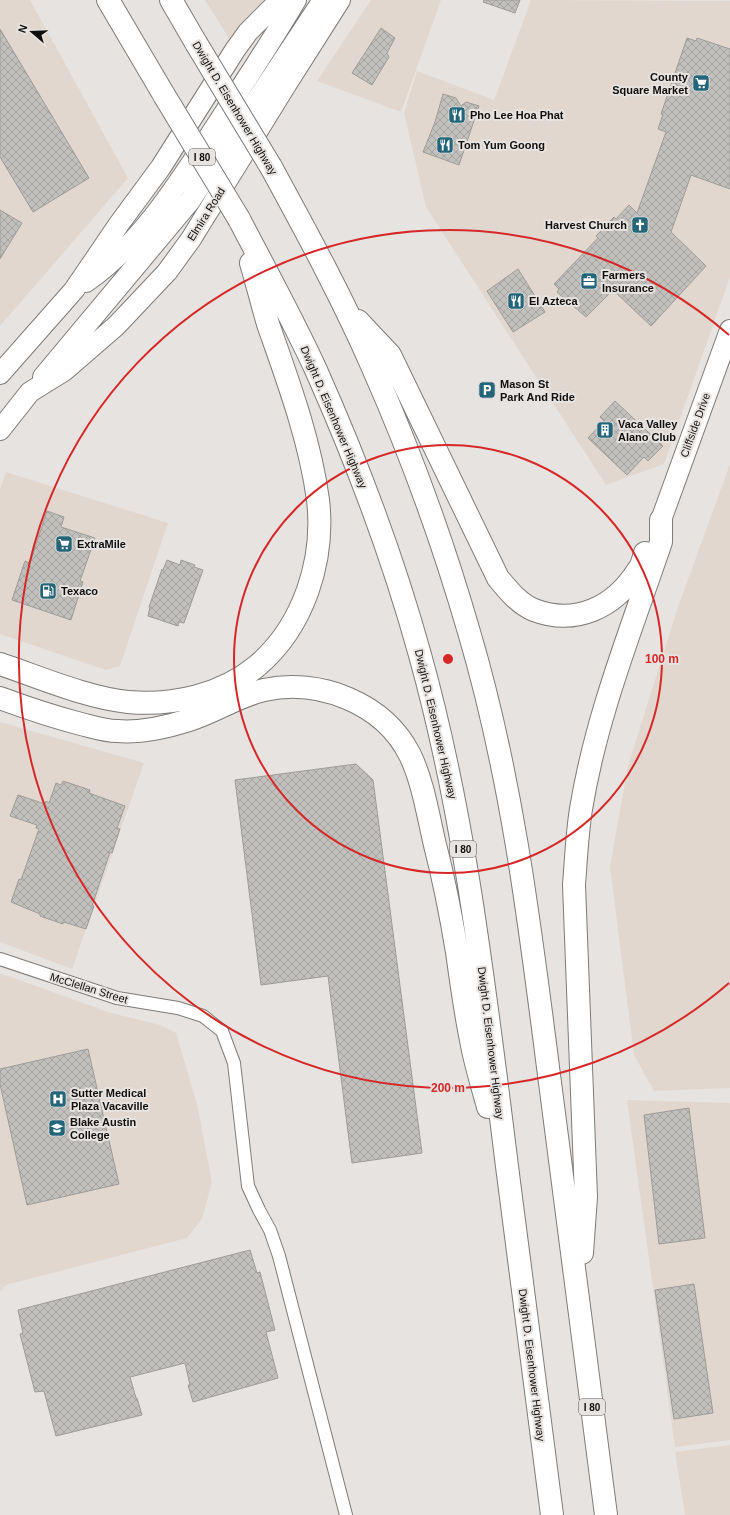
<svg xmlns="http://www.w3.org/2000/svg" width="730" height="1515" font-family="Helvetica,sans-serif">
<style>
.built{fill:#e1d7cf}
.building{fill:url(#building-cross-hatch);stroke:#9d9c98}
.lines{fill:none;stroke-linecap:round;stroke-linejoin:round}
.minor-casing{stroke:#7e7b79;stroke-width:14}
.primary-casing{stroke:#7e7b79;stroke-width:22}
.motorway-casing{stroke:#7e7b79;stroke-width:24}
.minor{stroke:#fff;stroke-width:12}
.primary{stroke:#fff;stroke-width:20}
.motorway{stroke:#fff;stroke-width:22}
.motorway-bridge-casing{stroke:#7e7b79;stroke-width:24;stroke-linecap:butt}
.motorway-bridge{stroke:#fff;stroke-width:22}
.ring{fill:none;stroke:#d62828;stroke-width:2}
.labels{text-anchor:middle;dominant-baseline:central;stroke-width:4;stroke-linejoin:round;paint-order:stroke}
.shield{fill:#e7e3e0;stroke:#504f4d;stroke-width:1}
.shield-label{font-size:10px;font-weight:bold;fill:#100f0e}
.poi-label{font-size:11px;font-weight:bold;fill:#100f0e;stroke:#e7e3e0;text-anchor:start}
.street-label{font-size:11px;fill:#100f0e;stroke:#e7e3e0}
.centre{fill:#d62828;stroke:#e7e3e0;stroke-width:2}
.ring-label{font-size:12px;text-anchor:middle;font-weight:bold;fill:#d62828;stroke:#e7e3e0;stroke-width:4;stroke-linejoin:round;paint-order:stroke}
</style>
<defs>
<pattern id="building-cross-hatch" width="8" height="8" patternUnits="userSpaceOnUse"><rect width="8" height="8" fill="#c1c0bc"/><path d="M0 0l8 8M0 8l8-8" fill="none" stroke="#a5a4a0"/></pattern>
</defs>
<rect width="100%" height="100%" fill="#e7e3e0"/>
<!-- built -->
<path class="built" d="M0,0H30L128,178L0,326Z
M205,0H266L234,46Z
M371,0H441L401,112L317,81Z
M531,0L730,1V277L664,464L606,485L426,207L404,113L417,71L494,100Z
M730,464V1088L654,1091L634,1055L610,866L628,766L678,607Z
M6,472L168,523L120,666L106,670L0,634V489Z
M0,722L144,763L72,969L0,942Z
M0,973L111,1013L160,1025L176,1033L197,1104L212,1182L202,1219L187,1238L6,1285L0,1291Z
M627,1100L730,1103V1440L675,1447Z
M730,1445V1515H685L675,1452Z"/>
<!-- building -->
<path class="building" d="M484,0H520L515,13L483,2Z
M381,28L395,38L387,53L389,57L372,85L352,73Z
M0,29L89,178L33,212L0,157Z
M687,38L696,41L697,38L730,49V189L691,175L671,232L706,266L651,326L613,290L586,317L557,292L559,289L554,284L598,238L596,236L614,217L616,219L629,205L637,213L666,132L658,129L663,114H661Z
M443,94L456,98L461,106L466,102L479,106L459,165L423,152L435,122Z
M0,210L22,223L0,259Z
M518,269L545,312L513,332L487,291Z
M615,401L663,446L648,461L644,457L627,475L588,438L604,421L600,417Z
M47,511L64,517L61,527L95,538L80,581L83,582L71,620L12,600L25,561L30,563Z
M167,560L180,565L181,560L195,565L194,567L203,570L184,623L179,622L178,626L148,616L150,607H149L162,569L163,570Z
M356,764L373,780L422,1153L352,1163L328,976L261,985L235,780Z
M63,781L90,790L89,793L125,806L117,828L120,829L112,853L110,852L92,906H94L86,929L64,922L63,924L40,916V914L11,902L19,879L21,880L39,829L36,828L37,825L10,816L18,795L45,804L46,801L49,803L56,783L61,785Z
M88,1049L119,1184L27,1205L0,1084V1069Z
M689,1108L705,1238L659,1244L644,1115Z
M250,1250L257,1273L260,1272L275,1330L266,1332L278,1378L193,1402L188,1385H190L185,1363L130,1377L136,1398H137L142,1415L56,1436L44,1391L35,1392L20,1334L23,1333L18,1310Z
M694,1284L713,1413L674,1419L655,1290Z"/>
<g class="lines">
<defs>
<path id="minor" d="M0,959L117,998L178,1008L203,1016L222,1031L234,1063L248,1186L259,1210L270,1230L279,1256L346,1515"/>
<path id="primary" d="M86,282C141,244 178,184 214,129C242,86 270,44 296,0
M0,374L74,290L119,224L161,167L235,50L248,32L280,0
M43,377L190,201L323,0
M0,430L30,392L64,371L116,326L167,272L191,239L286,85L340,0
M661,520L730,330"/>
<path id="motorway" d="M108,0L164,95
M171,0L196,43
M271,167C307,233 343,299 373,368C411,454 443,542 469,632C512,777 530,926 549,1075C568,1222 587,1368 606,1515
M239,219C265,269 292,318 316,370C357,462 393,557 420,655C463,809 482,968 502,1126C518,1256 535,1386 552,1515
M358,321L390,355L498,578C508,590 519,604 534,610C576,626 615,607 638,570C642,566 643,559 645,553
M0,664C39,677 87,698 128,702C173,706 222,695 257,666C304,626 325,560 318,500C310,440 288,381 268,324C262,304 257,283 251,263
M0,698C27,708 54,717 81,724C93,727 105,731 117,731C140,733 167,727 189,720C215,712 238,696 264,690C319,678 384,703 410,755C423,782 428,815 435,845C444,880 451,916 457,952C461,981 465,1011 471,1040C475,1063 482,1085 488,1107
M582,1253L586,1197L574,885C576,860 577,834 581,809C596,717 631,630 661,542V520"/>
</defs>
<!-- minor casing -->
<use href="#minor" class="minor-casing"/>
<!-- primary casing -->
<use href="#primary" class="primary-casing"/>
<!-- motorway casing -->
<use href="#motorway" class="motorway-casing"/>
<!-- minor -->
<use href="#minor" class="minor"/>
<!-- primary -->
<use href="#primary" class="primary"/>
<!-- motorway -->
<use href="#motorway" class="motorway"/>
<defs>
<path id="motorway-bridge" d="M196,43L271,167
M164,95L239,219"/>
</defs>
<!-- motorway-bridge casing -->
<use href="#motorway-bridge" class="motorway-bridge-casing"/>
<!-- motorway-bridge -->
<use href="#motorway-bridge" class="motorway-bridge"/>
</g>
<!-- distance rings -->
<g class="ring">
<circle cx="448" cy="659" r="214"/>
<path d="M729 983A429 429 0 1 1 729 335"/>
</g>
<!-- icons -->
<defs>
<symbol id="supermarket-square" viewBox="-11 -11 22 22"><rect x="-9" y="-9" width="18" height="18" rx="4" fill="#246579" stroke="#e7e3e0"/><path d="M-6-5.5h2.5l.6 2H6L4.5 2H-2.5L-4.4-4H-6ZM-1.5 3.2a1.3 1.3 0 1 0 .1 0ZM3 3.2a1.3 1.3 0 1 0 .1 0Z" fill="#fff"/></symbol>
<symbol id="restaurant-square" viewBox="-11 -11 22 22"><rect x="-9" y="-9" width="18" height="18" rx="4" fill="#246579" stroke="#e7e3e0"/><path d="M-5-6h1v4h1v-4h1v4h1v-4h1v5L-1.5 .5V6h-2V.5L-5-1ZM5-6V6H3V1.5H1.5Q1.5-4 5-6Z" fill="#fff"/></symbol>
<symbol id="church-square" viewBox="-11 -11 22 22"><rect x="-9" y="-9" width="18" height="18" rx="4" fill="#246579" stroke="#e7e3e0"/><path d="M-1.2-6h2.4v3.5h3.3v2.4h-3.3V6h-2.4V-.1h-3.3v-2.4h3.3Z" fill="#fff"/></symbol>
<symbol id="office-square" viewBox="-11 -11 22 22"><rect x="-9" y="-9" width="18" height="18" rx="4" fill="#246579" stroke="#e7e3e0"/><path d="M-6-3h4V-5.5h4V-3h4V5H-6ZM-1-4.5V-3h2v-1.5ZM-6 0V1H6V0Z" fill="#fff"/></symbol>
<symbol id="parking-square" viewBox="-11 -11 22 22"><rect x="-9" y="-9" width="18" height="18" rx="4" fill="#246579" stroke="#e7e3e0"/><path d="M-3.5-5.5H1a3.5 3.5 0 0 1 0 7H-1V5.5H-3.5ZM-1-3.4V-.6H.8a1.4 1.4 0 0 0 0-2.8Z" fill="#fff"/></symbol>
<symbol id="building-square" viewBox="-11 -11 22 22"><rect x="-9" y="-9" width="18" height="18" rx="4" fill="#246579" stroke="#e7e3e0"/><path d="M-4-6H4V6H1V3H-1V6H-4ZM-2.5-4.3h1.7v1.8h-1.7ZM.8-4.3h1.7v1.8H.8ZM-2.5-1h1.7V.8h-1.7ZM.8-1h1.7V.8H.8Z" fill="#fff"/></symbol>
<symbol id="fuel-square" viewBox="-11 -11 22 22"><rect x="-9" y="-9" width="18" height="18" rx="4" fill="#246579" stroke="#e7e3e0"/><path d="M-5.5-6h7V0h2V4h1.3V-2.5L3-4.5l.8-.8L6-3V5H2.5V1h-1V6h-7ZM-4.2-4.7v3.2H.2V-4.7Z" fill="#fff"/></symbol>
<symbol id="hospital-square" viewBox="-11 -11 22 22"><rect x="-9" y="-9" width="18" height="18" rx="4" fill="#246579" stroke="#e7e3e0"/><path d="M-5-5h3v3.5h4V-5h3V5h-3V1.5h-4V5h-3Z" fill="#fff"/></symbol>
<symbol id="university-square" viewBox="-11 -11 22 22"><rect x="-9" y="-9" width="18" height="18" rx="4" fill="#246579" stroke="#e7e3e0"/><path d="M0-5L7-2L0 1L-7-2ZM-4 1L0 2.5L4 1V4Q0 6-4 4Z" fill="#fff"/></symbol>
</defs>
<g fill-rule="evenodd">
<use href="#supermarket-square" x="691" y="73" width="20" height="20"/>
<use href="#restaurant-square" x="447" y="105" width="20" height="20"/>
<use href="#restaurant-square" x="435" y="135" width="20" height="20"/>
<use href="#church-square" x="630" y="215" width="20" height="20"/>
<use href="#office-square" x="579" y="271" width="20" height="20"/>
<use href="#restaurant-square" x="506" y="291" width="20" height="20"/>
<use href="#parking-square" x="477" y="380" width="20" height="20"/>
<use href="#building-square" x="595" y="420" width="20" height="20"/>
<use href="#supermarket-square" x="54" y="534" width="20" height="20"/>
<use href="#fuel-square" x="38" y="581" width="20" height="20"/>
<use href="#hospital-square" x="48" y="1089" width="20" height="20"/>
<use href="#university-square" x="47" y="1118" width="20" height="20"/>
</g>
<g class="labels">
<!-- shield labels -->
<g class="shield">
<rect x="189" y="149" width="26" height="16" rx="3"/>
<rect x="450" y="841" width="26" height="16" rx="3"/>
<rect x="579" y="1399" width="26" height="16" rx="3"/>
</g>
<g class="shield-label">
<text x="202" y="157">I 80</text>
<text x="463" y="849">I 80</text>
<text x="592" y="1407">I 80</text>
</g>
<!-- poi labels -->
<g class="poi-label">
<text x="688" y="77" text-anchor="end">County<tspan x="688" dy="13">Square Market</tspan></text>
<text x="470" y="115">Pho Lee Hoa Phat</text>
<text x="458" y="145">Tom Yum Goong</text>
<text x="627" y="225" text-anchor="end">Harvest Church</text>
<text x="602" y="275">Farmers<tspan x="602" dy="13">Insurance</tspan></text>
<text x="529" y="301">El Azteca</text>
<text x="500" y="384">Mason St<tspan x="500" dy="13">Park And Ride</tspan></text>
<text x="618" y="424">Vaca Valley<tspan x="618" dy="13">Alano Club</tspan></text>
<text x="77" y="544">ExtraMile</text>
<text x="61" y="591">Texaco</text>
<text x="71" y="1093">Sutter Medical<tspan x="71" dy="13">Plaza Vacaville</tspan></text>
<text x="70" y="1122">Blake Austin<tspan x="70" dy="13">College</tspan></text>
</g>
<!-- street labels -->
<g class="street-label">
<text transform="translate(235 108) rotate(59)">Dwight D. Eisenhower Highway</text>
<text transform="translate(206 214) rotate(-58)">Elmira Road</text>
<text transform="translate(334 417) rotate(67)">Dwight D. Eisenhower Highway</text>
<text transform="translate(695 425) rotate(-70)">Cliffside Drive</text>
<text transform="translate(436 724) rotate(77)">Dwight D. Eisenhower Highway</text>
<text transform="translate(89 988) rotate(17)">McClellan Street</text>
<text transform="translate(491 1043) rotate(83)">Dwight D. Eisenhower Highway</text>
<text transform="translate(532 1365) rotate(83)">Dwight D. Eisenhower Highway</text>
</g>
</g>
<circle cx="448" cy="659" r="6" class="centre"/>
<g class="ring-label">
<text x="662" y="663">100 m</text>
<text x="448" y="1092">200 m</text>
</g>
<!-- north arrow -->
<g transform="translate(32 32) rotate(289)" stroke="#e7e3e0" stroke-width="3" paint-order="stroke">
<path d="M0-3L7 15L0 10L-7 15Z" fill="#100f0e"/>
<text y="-6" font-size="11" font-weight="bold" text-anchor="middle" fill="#100f0e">N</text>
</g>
</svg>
